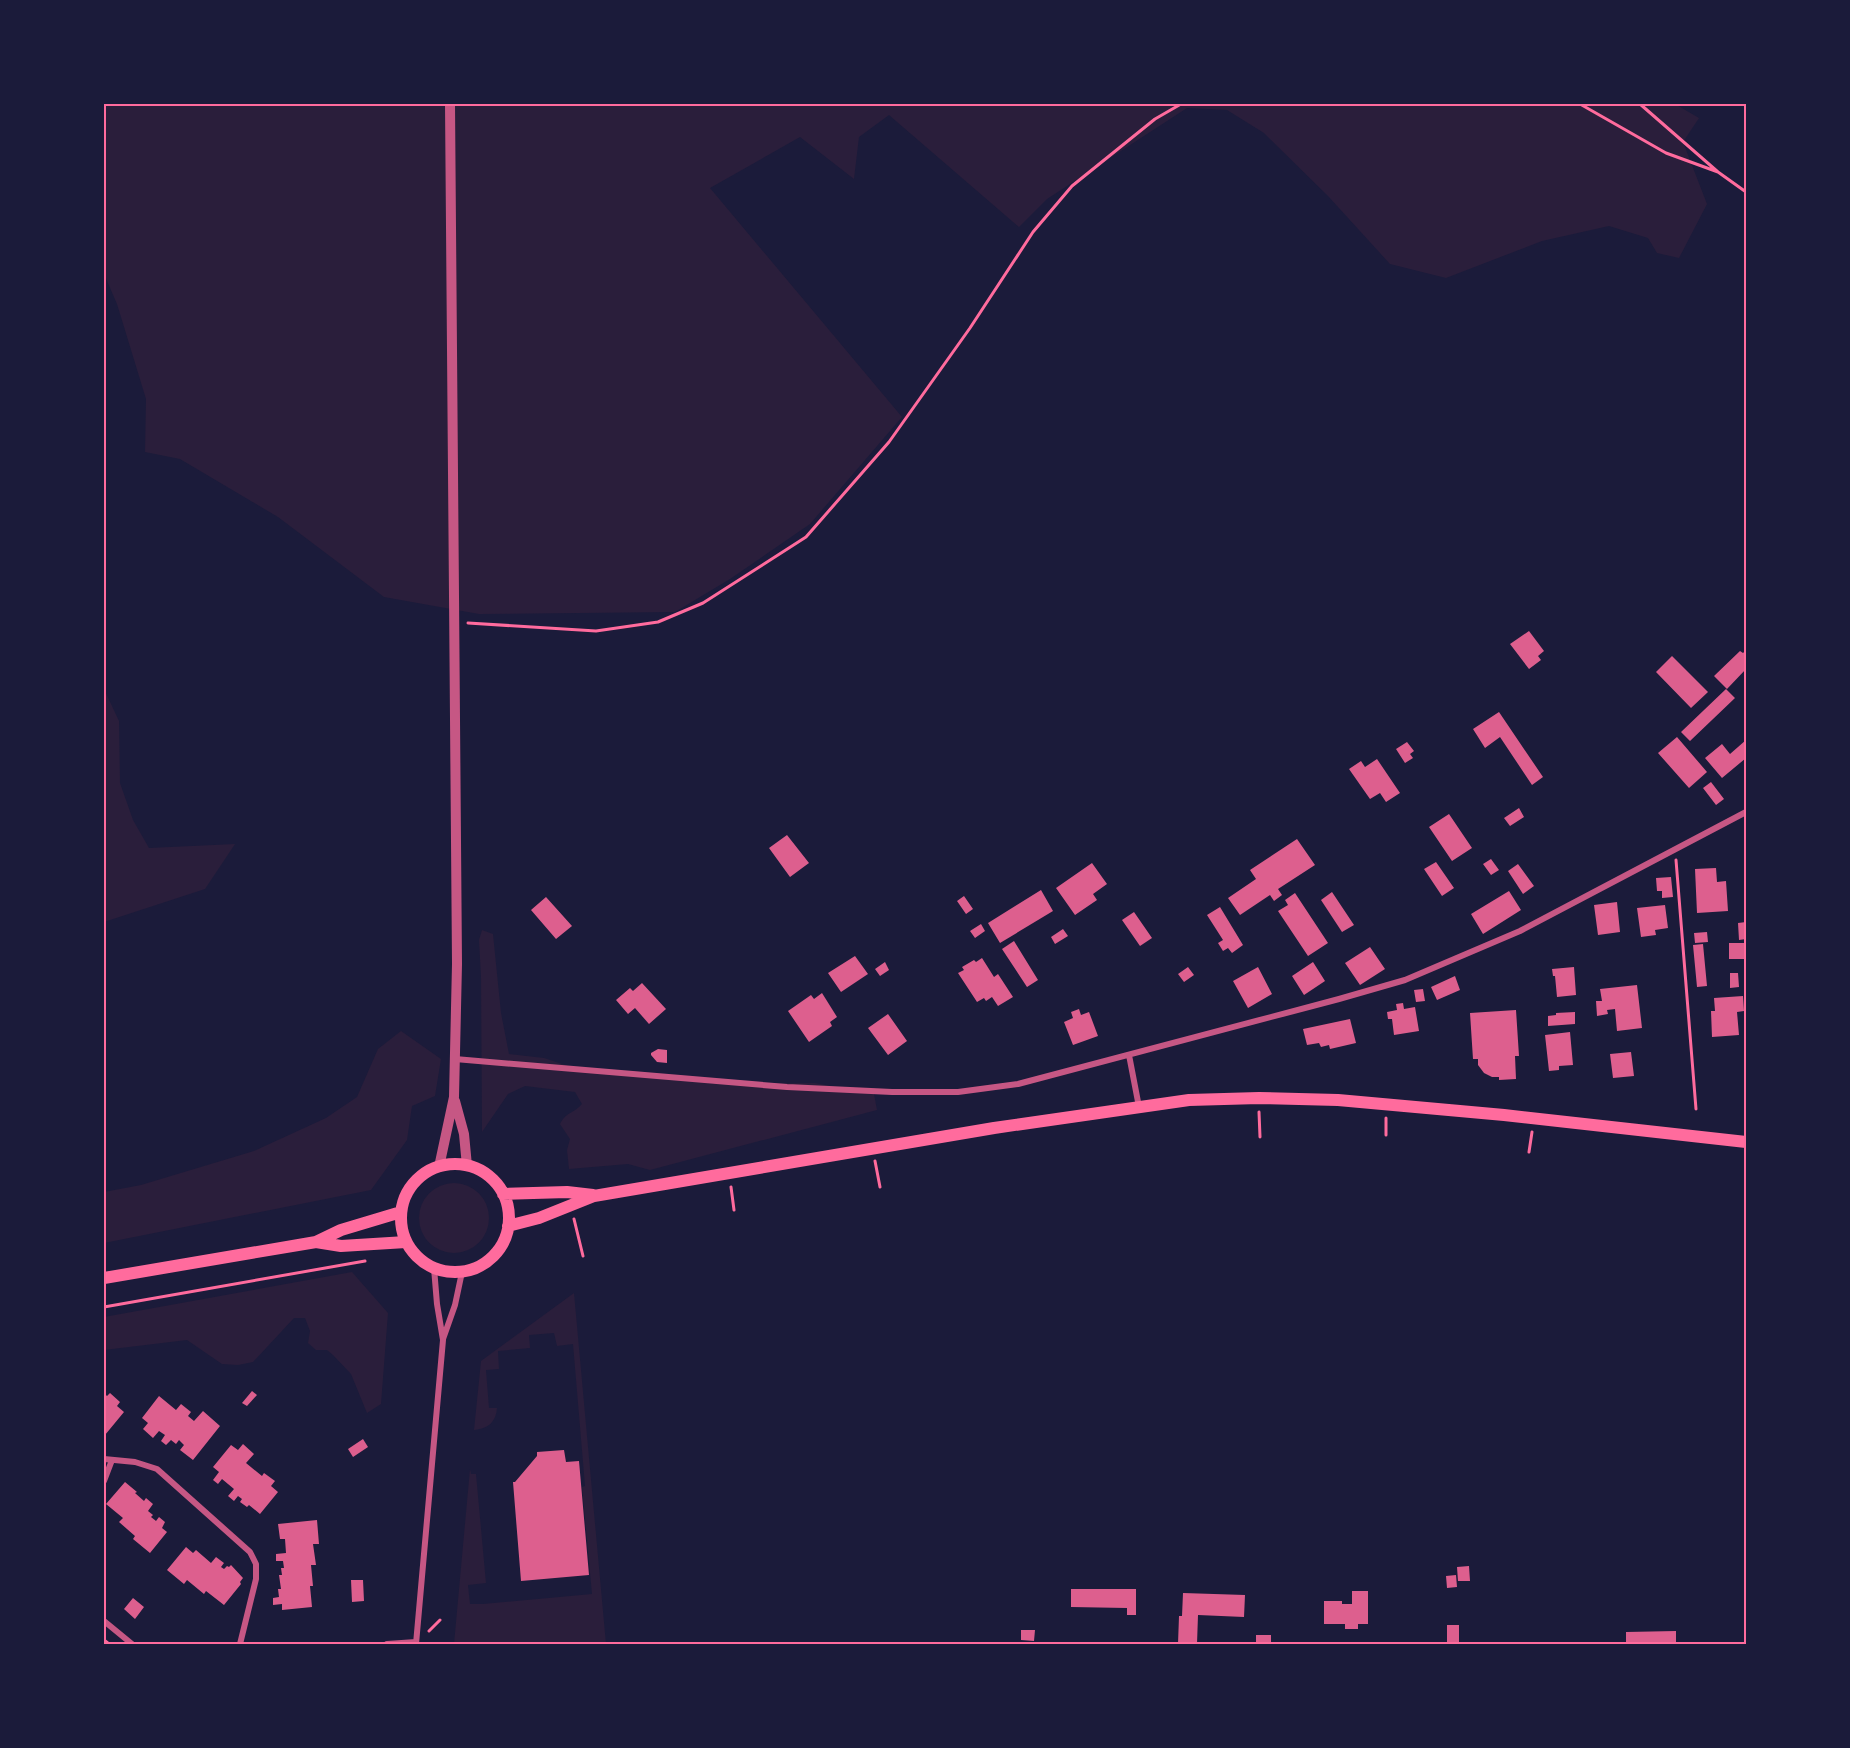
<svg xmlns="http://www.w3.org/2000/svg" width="1850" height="1748" font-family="Overpass,sans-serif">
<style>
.green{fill:#2a1e3b}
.building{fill:#dd5f8e}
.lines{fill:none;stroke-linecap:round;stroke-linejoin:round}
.path{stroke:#ff6b9d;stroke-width:3}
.minor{stroke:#c65784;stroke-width:6}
.tertiary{stroke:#c65784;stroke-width:10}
.secondary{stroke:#ff6b9d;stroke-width:12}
.neatline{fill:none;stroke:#ff6b9d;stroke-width:2}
</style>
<rect width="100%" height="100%" fill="#1b1b3a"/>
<!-- green -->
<path class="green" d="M104,104H1675L1699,118L1683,142L1707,204L1679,258L1657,253L1648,238L1609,226L1542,241L1446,278L1390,264L1328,196L1264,133L1227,110L1187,108L1047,199L1019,227L889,115L859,137L854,179L800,137L710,188L902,417L810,524L730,579L675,612L479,614L384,597L278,517L180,459L145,452L146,399L117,304L104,274Z
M104,689L119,721L120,783L133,820L149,848L235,844L205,889L104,922Z
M482,930L493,934L501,1013L509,1054L544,1058L583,1071H634L714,1084L815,1083L874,1094L877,1110L650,1170L628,1164L569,1169L567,1150L570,1139L560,1124C566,1112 573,1114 582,1104L575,1092L525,1086L508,1094L482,1132L481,977L479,940Z
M401,1031L441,1059L435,1096L412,1106L407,1140L371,1190L104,1243V1192L141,1185L254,1151L326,1118L357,1097L378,1049Z
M419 1218a35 35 0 1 1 70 0a35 35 0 1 1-70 0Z
M352,1272L388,1313L381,1404L367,1413L351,1374L333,1355L327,1350H316L308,1343L310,1331L305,1318H294L253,1362L238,1365L222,1364L187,1340L104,1350V1317Z
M574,1293L606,1644H454L470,1469L471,1474H476L486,1583L468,1585L470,1604H483L592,1594L582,1487L585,1486L573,1344L557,1346L554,1333L529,1335L530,1348L498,1351L499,1369L486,1370L489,1408H497C496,1422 488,1429 474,1430L481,1361Z"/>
<!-- building -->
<path class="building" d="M1529,631L1544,651L1538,656L1541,660L1529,669L1510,644Z
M1746,650V669L1727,689L1714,676L1740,651L1743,653Z
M1672,656L1708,692L1691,708L1656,672Z
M1726,689L1735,698L1690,741L1681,732Z
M1499,712L1543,777L1532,785L1500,737L1485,748L1473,729Z
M1677,737L1707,772L1689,788L1658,753Z
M1746,740V758L1722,778L1705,758L1722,744L1730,754Z
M1407,742L1414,751L1410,754L1413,758L1405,763L1396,749Z
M1377,759L1400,793L1386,802L1380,793L1370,799L1349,769L1361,761L1365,767Z
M1711,782L1724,799L1716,805L1703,788Z
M1519,808L1524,817L1510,826L1504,818Z
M1449,814L1472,848L1452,861L1429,827Z
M787,835L809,863L790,877L769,848Z
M1297,839L1315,865L1278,889L1282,895L1274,901L1270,895L1240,915L1228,898L1256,879L1250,870Z
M1491,859L1499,870L1491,875L1483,864Z
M1436,862L1454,888L1442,896L1424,869Z
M1092,863L1107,884L1093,894L1097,900L1075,915L1056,888Z
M1518,864L1534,886L1523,894L1508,871Z
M1716,868L1717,882L1726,881L1728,911L1697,913L1695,869Z
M1671,877L1673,897L1662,898V891H1657L1656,878Z
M1041,890L1053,911L1000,943L988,923Z
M1509,891L1521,910L1483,934L1471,914Z
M1332,892L1354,925L1342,932L1321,900Z
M1295,893L1328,943L1308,956L1278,911L1288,905L1285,900Z
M964,896L973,909L966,914L957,901Z
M546,897L572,926L556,939L531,910Z
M1617,902L1620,932L1598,935L1594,905Z
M1665,905L1668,928L1655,930L1656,935L1641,937L1637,908Z
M1220,907L1243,945L1232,953L1228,948L1223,951L1218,943L1223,940L1207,915Z
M1134,912L1152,938L1140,946L1122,920Z
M1746,922V939L1739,940L1738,923Z
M981,924L985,931L975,938L970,931Z
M1063,929L1068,936L1055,944L1051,937Z
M1707,932L1708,942L1695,943L1694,933Z
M1014,941L1038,980L1027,987L1002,949Z
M1729,943H1746V959H1729Z
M1703,944L1707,986L1697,987L1693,945Z
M1370,947L1385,969L1360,985L1345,963Z
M855,956L868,974L841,992L828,973Z
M982,958L994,977L998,974L1013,997L998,1006L992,997L986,1001L984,998L977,1002L958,973L964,970L962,967L974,960L976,962Z
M885,962L889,970L880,976L875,969Z
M1313,962L1325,981L1304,995L1292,976Z
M1188,967L1194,975L1184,982L1178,974Z
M1258,967L1272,994L1248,1008L1233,981Z
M1574,967L1576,995L1557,997L1555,976H1553L1552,969Z
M1730,973H1738L1739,987L1730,988Z
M1455,976L1460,990L1437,1000L1431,987Z
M642,983L666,1009L649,1024L635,1008L628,1014L616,1000L630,988L633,991Z
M1637,985L1642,1028L1617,1031L1615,1009L1607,1010L1608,1014L1597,1016L1596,1001H1602L1600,989Z
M1423,989L1425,1001L1416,1002L1414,990Z
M822,993L837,1017L830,1022L832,1026L809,1042L788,1011L811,995L814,999Z
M1743,996L1744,1011L1737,1012L1739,1035L1712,1037L1711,1011H1715L1714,998Z
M1403,1003L1404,1009L1415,1007L1419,1031L1394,1035L1392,1019H1388L1387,1012L1397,1010L1396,1004Z
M1079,1009L1081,1015L1089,1012L1098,1036L1073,1045L1064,1022L1073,1018L1071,1012Z
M1516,1010L1519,1056H1515L1516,1079L1499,1080V1077H1492L1484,1073L1478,1065V1059H1473L1470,1013Z
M1575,1012V1024L1548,1026V1016L1556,1015V1013Z
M888,1014L907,1041L888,1055L868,1028Z
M1350,1019L1356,1043L1330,1049L1329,1045L1321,1047L1319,1043L1307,1045L1303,1029Z
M1570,1032L1573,1065L1559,1066V1070L1549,1071L1545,1035Z
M658,1049L667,1050V1063L657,1062L651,1055V1053Z
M1631,1052L1634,1076L1613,1078L1610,1054Z
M252,1391L257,1395L247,1406L242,1403Z
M104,1393L107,1396L110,1393L120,1402L117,1406L124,1412L105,1435L104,1433Z
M159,1396L176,1410L181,1404L191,1412L188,1416L194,1421L203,1411L220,1426L193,1460L180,1450L184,1445L179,1440L176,1444L171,1440L166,1445L161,1441L165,1435L159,1431L153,1438L143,1429L148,1423L142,1418Z
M363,1439L368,1447L353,1457L348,1449Z
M243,1444L254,1454L246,1463L262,1476L264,1473L275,1481L271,1486L278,1492L260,1514L249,1505L247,1507L240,1502L242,1499L238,1496L234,1501L228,1496L234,1489L222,1479L218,1484L213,1480L219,1472L213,1467L231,1445L238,1450Z
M564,1450L566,1462L579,1461L589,1575L521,1581L513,1482H515L537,1456V1452Z
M125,1482L137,1492L135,1493L144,1501L146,1498L153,1504L148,1511L153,1515L151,1517L156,1521L159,1517L165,1522L162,1528L167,1532L150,1553L133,1539L135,1536L119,1522L123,1518L106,1504Z
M317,1520L319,1544H313L316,1565H311L313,1586H310L312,1607L282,1610V1604L273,1605V1598L279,1597L278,1589H281L279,1575H282L281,1568H284L283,1561H276V1554L286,1553L285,1539H280L278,1524Z
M186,1547L193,1553L196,1550L211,1563L216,1557L224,1563L221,1567L224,1569L227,1566L229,1567L231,1565L243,1578L240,1582L241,1584L224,1605L206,1591L204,1594L187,1580L184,1584L167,1570Z
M1469,1566L1470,1581H1458L1457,1567Z
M1456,1575L1457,1587L1447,1588L1446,1576Z
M351,1580H363L364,1601L352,1602Z
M1071,1589H1136V1615H1127V1608L1071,1607Z
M1352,1591H1368V1624H1358V1629H1345V1624H1324V1601H1342V1604H1352Z
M1183,1593L1245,1595L1244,1617L1198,1615L1197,1644H1178L1179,1616H1182Z
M133,1598L144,1607L135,1619L124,1609Z
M1447,1625H1459V1644H1447Z
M1021,1630H1035L1034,1641L1021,1640Z
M1676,1631V1644H1626V1632Z
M1256,1635H1271V1644H1256Z"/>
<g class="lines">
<!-- path -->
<path class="path" d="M1580,104L1666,153L1718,172
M1640,104L1718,172L1746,192
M468,623L596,631L658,622L703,603L806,537L889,442L970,328L1033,232L1072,186L1155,119L1181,104
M1676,860L1696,1109
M1259,1112L1260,1137
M1386,1118V1135
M1529,1152L1532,1132
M875,1161L880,1187
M731,1187L734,1210
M574,1219L583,1256
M104,1307L365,1261
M429,1631L440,1620
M104,1640L109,1644"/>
<!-- minor -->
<path class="minor" d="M1129,1055L1139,1107
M455,1059L787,1087L892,1092H958L1018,1084L1339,999L1405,980L1520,931L1746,812
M443,1339L455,1305L462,1272
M104,1459L135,1462L157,1469L250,1552L256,1564V1579L240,1644
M104,1481L112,1460
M104,1621L132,1644
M387,1644L416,1642
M416,1644L443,1340L437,1304L434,1268"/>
<!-- tertiary -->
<path class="tertiary" d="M455,1101L464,1134L467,1166
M439,1167L454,1097L457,964L450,104"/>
<!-- secondary -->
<path class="secondary" d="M401 1218a54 54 0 1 1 108 0a54 54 0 1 1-108 0Z
M503,1194L567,1192L593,1195
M508,1226L539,1218L594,1196L994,1128L1189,1100L1259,1098L1338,1100L1504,1115L1746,1142
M316,1242L341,1230L401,1212
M104,1278L316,1242L341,1246L406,1242"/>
</g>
<!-- border -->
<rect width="1850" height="1748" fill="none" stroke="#1b1b3a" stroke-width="210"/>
<rect x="105" y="105" width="1640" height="1538" class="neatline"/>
</svg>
